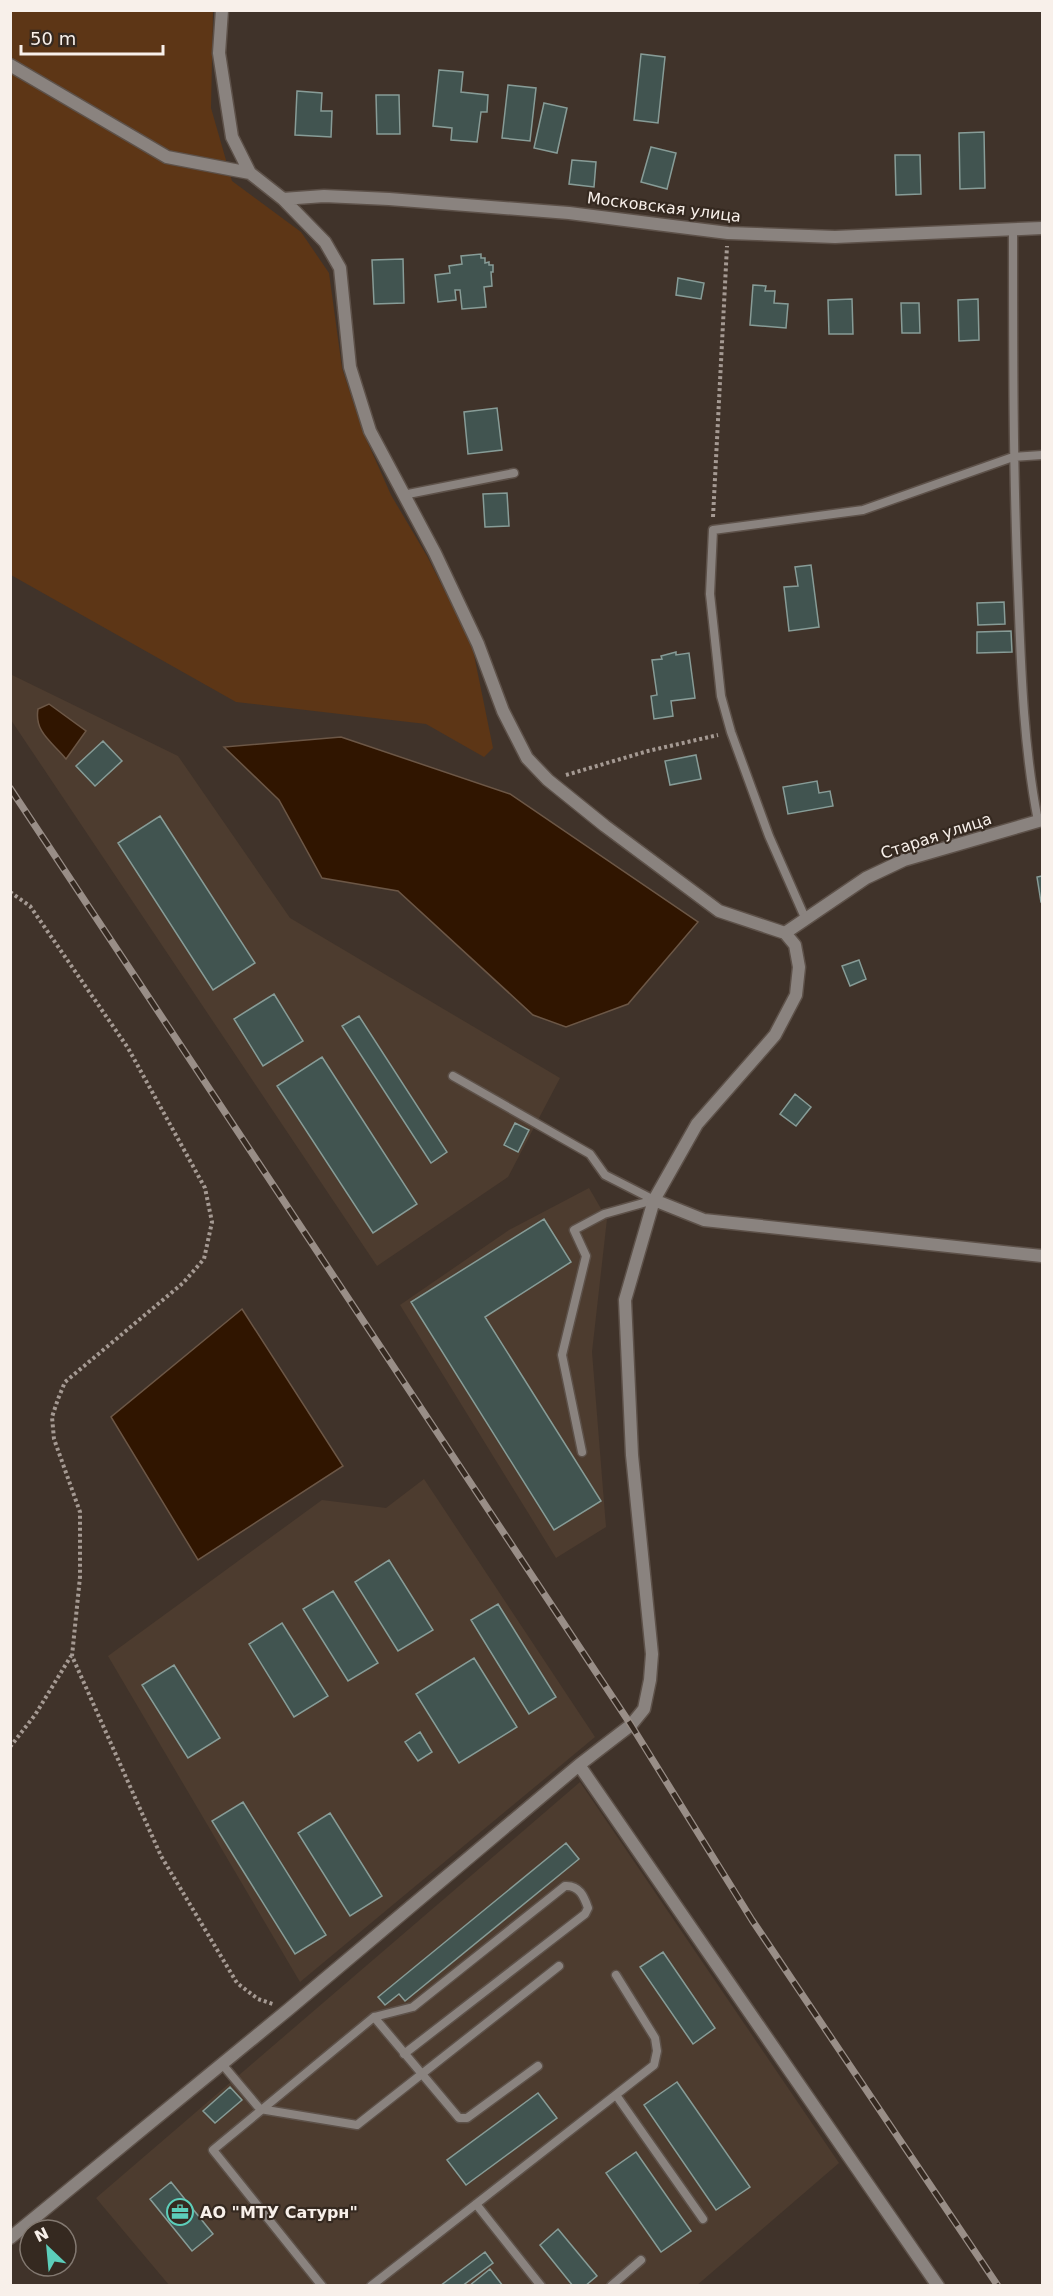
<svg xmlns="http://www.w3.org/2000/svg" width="1053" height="2296" font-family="'DejaVu Sans',sans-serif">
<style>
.built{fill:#4d3c2f}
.green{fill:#5d3616}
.water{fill:#301500;stroke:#6c5746;stroke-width:1.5}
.building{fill:#415450;stroke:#879c97;stroke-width:1.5}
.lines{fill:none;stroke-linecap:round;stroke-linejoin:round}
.service-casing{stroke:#5d5149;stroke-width:11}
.minor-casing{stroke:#5d5149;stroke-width:15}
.path{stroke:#a59a93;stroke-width:4;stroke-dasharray:3 3;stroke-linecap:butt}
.service{stroke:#8a837f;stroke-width:8}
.minor{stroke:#8a837f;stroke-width:12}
.rail-casing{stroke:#998e87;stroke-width:7}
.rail{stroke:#352920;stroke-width:4.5;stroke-dasharray:14;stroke-linecap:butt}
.labels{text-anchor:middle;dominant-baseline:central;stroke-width:4.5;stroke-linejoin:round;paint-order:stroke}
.street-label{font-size:16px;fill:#f8f0ea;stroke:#352920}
.poi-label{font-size:16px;font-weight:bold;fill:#f8f0ea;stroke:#352920;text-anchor:start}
</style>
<rect width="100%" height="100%" fill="#40332a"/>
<!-- built -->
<path class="built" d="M10,674L178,756L290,918L560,1078L508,1177L377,1266L11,720Z
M589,1188L607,1219L592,1352L606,1527L556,1558L400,1305L509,1230Z
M424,1479L595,1737L300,1982L108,1656L322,1500L386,1508Z
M580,1782L839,2163L696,2286L169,2285L96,2198Z"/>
<!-- green -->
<path class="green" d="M11,11H213L211,108L232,181L301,232L329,273L342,368L363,432L391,495L427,556L472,645L493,748L484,757L426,724L236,702L11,575Z"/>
<!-- water -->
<path class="water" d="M49,704L86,731L66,759C52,742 34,732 38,709Z
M341,737L510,794L698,922L628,1004L566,1027L533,1015L398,891L322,878L279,800L224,747Z
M242,1309L343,1466L198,1560L111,1417Z"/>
<!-- building -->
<path class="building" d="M641,54L665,57L658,123L634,120Z
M439,70L463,72L461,92L488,95L487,112H481L477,142L451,140L452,128L433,126Z
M508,85L536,88L530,141L502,138Z
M297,91L322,93L321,111H332L331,137L295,135Z
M376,95H399L400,134H377Z
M544,103L567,108L557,153L534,148Z
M984,132L985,188L960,189L959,133Z
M651,147L676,153L667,189L641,182Z
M895,155H920L921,194L896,195Z
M572,160L596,162L594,187L569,184Z
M481,254V258H485V263L489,262V265H493V272H491L492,286L484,287L486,307L462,309L460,290H455L456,300L438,302L435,275L450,273L449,266L462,264L461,256Z
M403,259L404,303L374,304L372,260Z
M678,278L704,283L701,299L676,295Z
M753,285L766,286L765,291H775L774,303L788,304L786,328L750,325Z
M852,299L853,334H829L828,300Z
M978,299L979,340L959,341L958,300Z
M901,303H919L920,333H902Z
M497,408L502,450L468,454L464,412Z
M507,493L509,526L485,527L483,494Z
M811,565L819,627L789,631L784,587L798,586L795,567Z
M1004,602L1005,624L978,625L977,603Z
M1011,631L1012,652L977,653V632Z
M676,652V655L689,653L695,698L671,701L673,716L654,719L651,696L657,695L652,660L662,659L661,656Z
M103,741L122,761L95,786L76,766Z
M696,755L701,779L670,785L665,761Z
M817,781L819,793L830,791L833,806L788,814L783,787Z
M160,816L255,963L213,990L118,843Z
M1042,876V902H1041L1037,877Z
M859,960L866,979L850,986L842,966Z
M274,994L303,1041L263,1066L234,1019Z
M359,1016L447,1152L431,1163L342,1026Z
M322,1057L417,1204L373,1233L277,1086Z
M795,1094L811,1107L796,1126L780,1114Z
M515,1123L529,1130L518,1152L504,1145Z
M544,1219L571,1262L485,1317L601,1501L554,1530L411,1302Z
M389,1560L433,1630L398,1651L355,1582Z
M333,1591L378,1663L348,1681L303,1609Z
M498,1604L556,1697L529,1714L471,1620Z
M282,1623L328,1696L294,1717L249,1644Z
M474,1658L517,1727L459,1763L416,1694Z
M174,1665L220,1738L188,1758L142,1685Z
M420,1732L432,1752L418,1761L405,1742Z
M243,1802L326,1935L295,1954L212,1821Z
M330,1813L382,1896L350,1916L298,1833Z
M566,1843L579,1859L405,2001L399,1994L385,2005L378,1997Z
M663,1952L715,2028L693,2044L640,1967Z
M677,2082L750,2187L716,2210L644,2105Z
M230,2087L242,2100L215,2123L203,2111Z
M538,2093L557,2118L466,2185L447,2160Z
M636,2152L691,2231L661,2252L606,2173Z
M171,2182L213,2234L192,2251L150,2199Z
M558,2229L597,2276L585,2286H573L540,2245Z
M485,2252L493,2263L462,2286H440Z
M490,2269L503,2286H469Z"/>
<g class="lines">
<defs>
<path id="service" d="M1013,229C1013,349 1013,469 1018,589C1021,667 1023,744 1038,821
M403,495L514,473
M806,920L769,836L731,732L721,696L710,594L713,530L863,510L1013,457L1042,455
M453,1076L590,1154L605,1175L654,1200
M582,1452L562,1355L586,1256L574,1230L604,1214L654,1200
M374,2017L459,2118H467L538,2066
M222,2064L260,2109L357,2125L559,1966
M616,2095L703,2219
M476,2204L541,2286
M322,2286L213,2150L374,2017L413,2007L565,1886C579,1885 584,1896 588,1908L585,1914L404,2054
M371,2286L654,2065L657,2051L655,2038L616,1975
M611,2286L641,2260"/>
<path id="minor" d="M10,65L167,157L250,173
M283,199L324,196L389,199L569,213L728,233L835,237L1042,228
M785,933L866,878L904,860L1042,820
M654,1200L704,1220L1042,1256
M579,1765L938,2286
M10,2238L289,2009L579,1765L631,1725L644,1709L650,1680L652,1654L632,1455L625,1300L654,1200L697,1124L775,1035L796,995L799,967L795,945L785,933L719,911L605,826L548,780L527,758L503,711L478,644L435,553L370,431L350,367L340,268L325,242L283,199L250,173L232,137L219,53L222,10"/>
</defs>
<!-- service casing -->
<use href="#service" class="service-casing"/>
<!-- minor casing -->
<use href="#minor" class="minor-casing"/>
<!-- path -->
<path class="path" d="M713,517L727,246
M566,775L648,751L718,735
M10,892L30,906L128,1048L205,1188L212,1222L204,1259L183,1283L65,1382L58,1399L52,1417L54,1439L80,1512V1577L72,1656L161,1856L237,1983L258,1999L273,2004
M10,1747L35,1715L71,1656"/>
<!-- service -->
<use href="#service" class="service"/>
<!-- minor -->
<use href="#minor" class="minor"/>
<defs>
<path id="rail" d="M10,788L631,1725L752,1920L998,2286"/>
</defs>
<!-- rail casing -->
<use href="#rail" class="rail-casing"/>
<!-- rail -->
<use href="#rail" class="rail"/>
</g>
<!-- icons -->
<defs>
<symbol id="office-ring" viewBox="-11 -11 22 22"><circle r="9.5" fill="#352920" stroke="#5cceba" stroke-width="1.5"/><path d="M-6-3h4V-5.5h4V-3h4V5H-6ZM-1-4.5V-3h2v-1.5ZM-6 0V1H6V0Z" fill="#5cceba"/></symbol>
</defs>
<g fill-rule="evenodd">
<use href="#office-ring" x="165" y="2197" width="30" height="30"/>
</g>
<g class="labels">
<!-- street labels -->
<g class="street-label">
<text transform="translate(664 207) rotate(7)">Московская улица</text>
<text transform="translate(936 836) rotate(-18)">Старая улица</text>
</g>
<!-- poi labels -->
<g class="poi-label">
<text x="200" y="2212">АО "МТУ Сатурн"</text>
</g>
</g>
<!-- border -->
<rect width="1053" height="2296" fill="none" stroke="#f8f0ea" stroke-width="24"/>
<!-- north arrow -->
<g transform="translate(48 2248) rotate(334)"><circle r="28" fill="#352920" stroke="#837971" stroke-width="1.5"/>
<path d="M0-4.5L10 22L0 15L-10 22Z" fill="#5cceba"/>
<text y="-9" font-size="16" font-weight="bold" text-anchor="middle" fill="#f8f0ea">N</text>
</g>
<!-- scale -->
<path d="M21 45v9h142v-9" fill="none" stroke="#f8f0ea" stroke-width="3"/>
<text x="30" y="45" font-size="18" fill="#f8f0ea" stroke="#352920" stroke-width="4.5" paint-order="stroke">50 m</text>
</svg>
